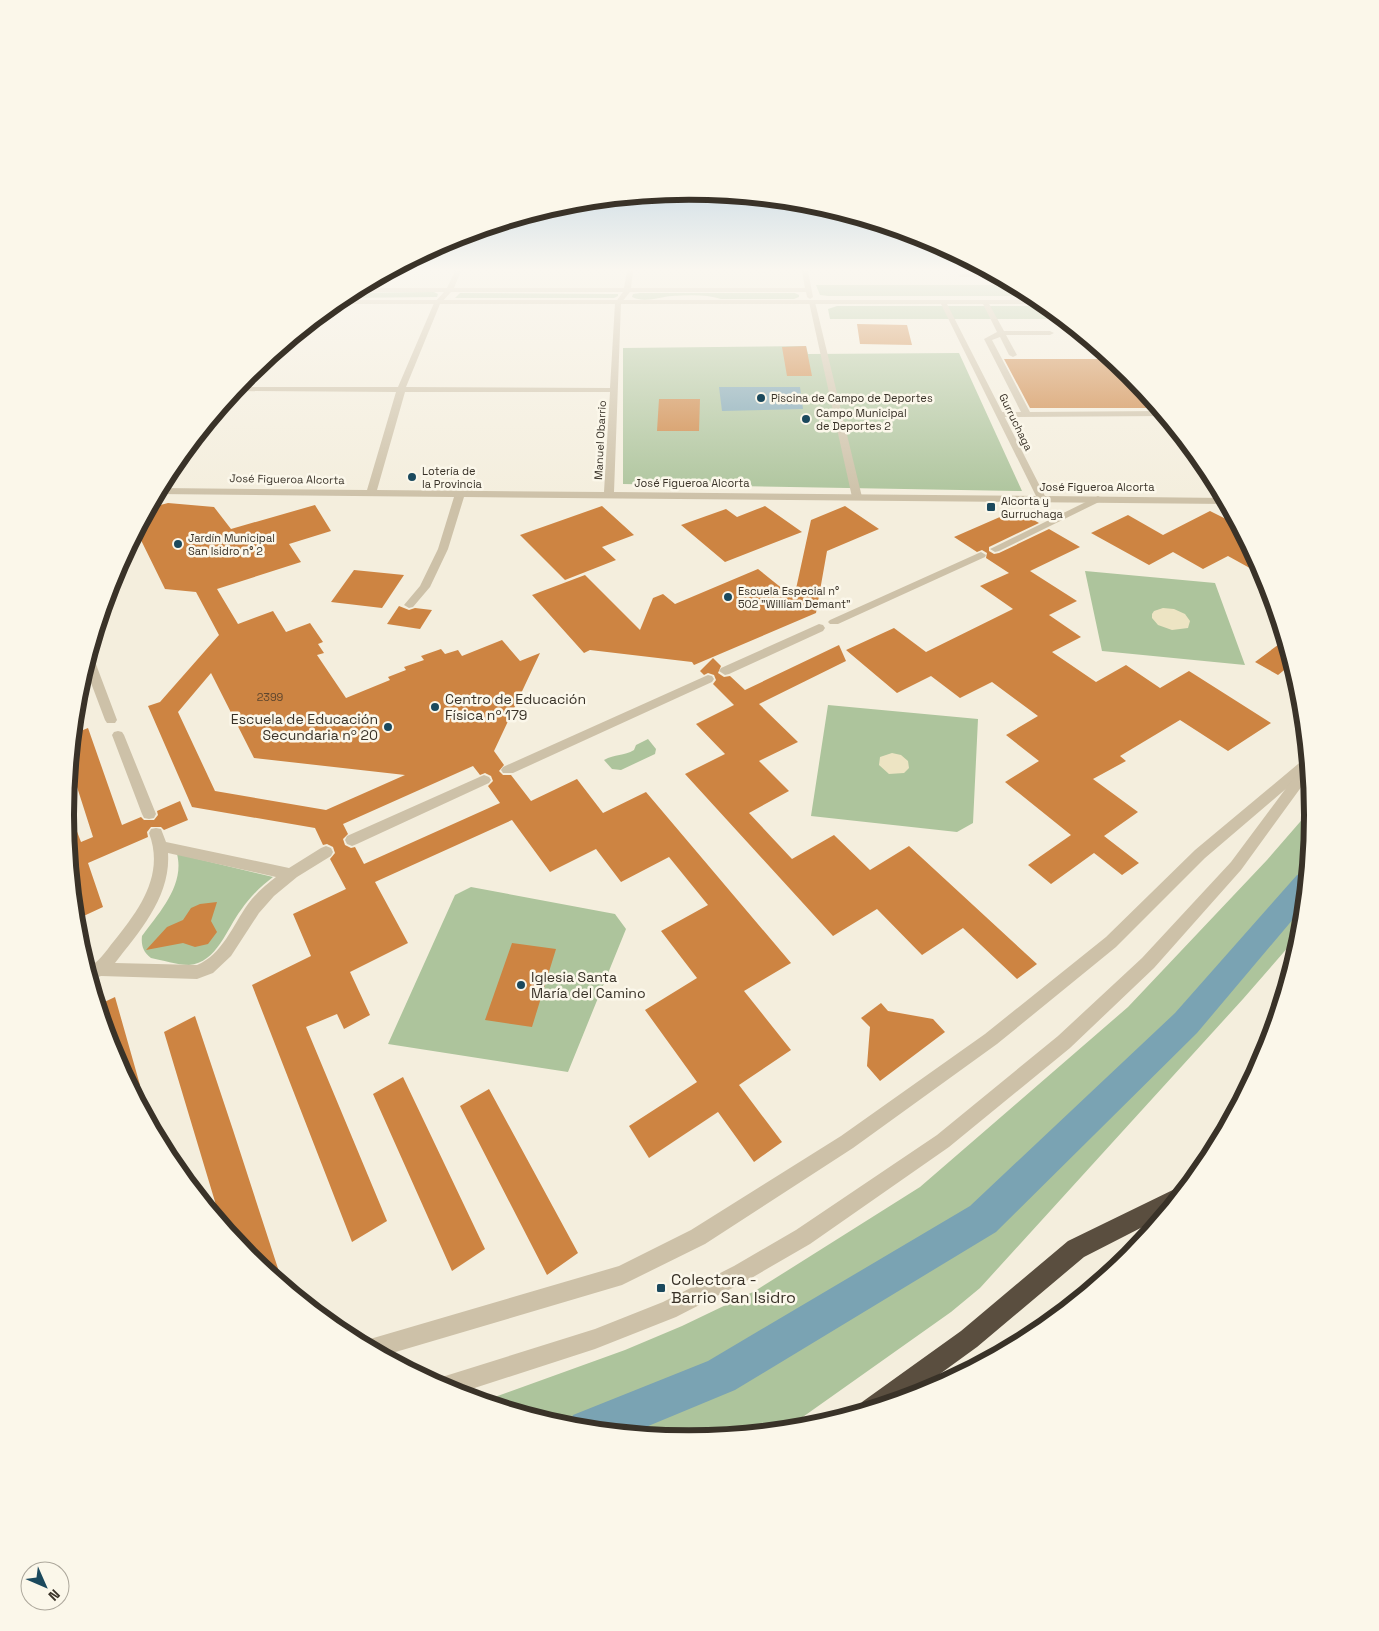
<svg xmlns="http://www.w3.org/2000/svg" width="1379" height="1631" font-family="'Space Grotesk',sans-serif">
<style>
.green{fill:#adc49c}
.plaza{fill:#ede4c3}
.water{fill:#7aa3b3}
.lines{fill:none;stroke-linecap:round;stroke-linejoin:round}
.canal{fill:#7aa3b3;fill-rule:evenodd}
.building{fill:#cd8442;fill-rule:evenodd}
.service{fill:#cdc1a8;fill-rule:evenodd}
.minor{fill:#cdc1a8;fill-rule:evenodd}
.tertiary{fill:#cdc1a8;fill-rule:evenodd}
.motorway{fill:#5a4e3f;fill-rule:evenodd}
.poi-dot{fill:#1b495d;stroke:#fbf7ea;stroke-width:2}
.labels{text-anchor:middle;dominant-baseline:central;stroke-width:5;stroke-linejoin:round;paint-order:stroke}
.far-poi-label{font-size:11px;fill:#393228;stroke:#fbf7ea;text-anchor:start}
.far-street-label{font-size:11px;fill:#393228;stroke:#fbf7ea}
.number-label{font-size:11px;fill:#5e462e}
.poi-label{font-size:14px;fill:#393228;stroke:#fbf7ea;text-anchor:start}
.near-poi-label{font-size:16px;fill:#393228;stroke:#fbf7ea;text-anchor:start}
.rim{fill:none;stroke:#393228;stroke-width:6}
</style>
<rect width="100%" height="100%" fill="#f4eedd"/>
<!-- green -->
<path class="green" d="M816,285H1016L1037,296H828L820,295Z
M434,292L438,294L437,297L340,298L349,293Z
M460,293L613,294H618V296L614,298H455Z
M640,293H795L799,295V297L794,299H721C706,294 688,295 672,296C660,297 644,303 632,297L633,294Z
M837,306H1049L1064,319H830L828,309Z
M806,346L808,354L959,353L1022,491L623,484V348Z
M1085,571L1215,583L1245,665L1102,651Z
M828,705L978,719L973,823L957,832L811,816Z
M648,739L656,749L655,754L621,770L612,769L604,760C615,754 624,756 634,750L636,745Z
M1313,807L1314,816L1303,930L1243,999L980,1288L951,1312L783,1431L689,1440L567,1428L481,1402L625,1350L682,1326L755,1291L920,1187L1128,1007L1267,860Z
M177,854L273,877C261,886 250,897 241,910C227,928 217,963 189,965C177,965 162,960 151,958C143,952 141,945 142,936C159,913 185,885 177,854Z
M471,887L615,914L626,929L568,1072L388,1044L455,895Z"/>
<!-- plaza -->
<path class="plaza" d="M1163,608L1174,609L1185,614L1190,621L1188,628L1172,630L1158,625L1152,618V614L1154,611Z
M892,753L901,755L908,761L909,768L904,773L889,774L879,765L880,757Z"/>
<!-- water -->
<path class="water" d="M719,387H800L803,409L722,411Z"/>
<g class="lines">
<!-- canal -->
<path class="canal" d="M1307,872L1305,905L1197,1033L996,1232L735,1390L629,1434L568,1428L573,1415L708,1361L970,1206L1175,1013L1297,875Z"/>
</g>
<!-- building -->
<path class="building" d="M857,324L907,325L912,345L860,344Z
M806,346L812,376H787L782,347Z
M1004,359H1113L1131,374L1159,408H1030Z
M659,399H700L699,431H657Z
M168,503L214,507L231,529L315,505L331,531L289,544L301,562L217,589L238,624L273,611L286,632L310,623L323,642L318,644L324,653L317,655L346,698L390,680L388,677L406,670L404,667L424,660L421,656L441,649L445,654L458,650L462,656L502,640L520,661L540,653L494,751L504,765L499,771L503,775H511L531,801L577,779L603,813L646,792L791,963L744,991L791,1050L739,1085L782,1142L754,1162L718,1112L649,1158L629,1126L697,1082L645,1010L697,978L661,931L708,905L669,857L621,882L596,849L550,872L512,820L375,882L408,943L350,972L370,1015L344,1029L337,1014L306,1027L387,1221L352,1242L252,985L311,956L293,914L346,889L330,859L335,853L333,847L327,844L323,845L315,828L192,807L148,706L160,702L219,635L196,592L165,589L137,532L149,508ZM211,673L254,758L405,775L326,810L215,791L178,712ZM473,766L480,775L485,773L491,776L493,781L488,786L500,803L364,864L355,847L351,848L345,845L343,839L348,834L343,824Z
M602,506L634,535L602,547L616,560L565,580L520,535Z
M765,506L802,532L725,562L681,525L726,509L737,517Z
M845,506L879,529L827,551L816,613L694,665L692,662L590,650L584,653L532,595L585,575L640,630L653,598L663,594L675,604L758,569L794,598L811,520Z
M1016,510L1039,523L989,547V551L994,554L999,553L1049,529L1080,547L1030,571L1077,601L1049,615L1081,637L1052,652L1096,682L1126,665L1160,688L1189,671L1271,723L1228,751L1180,720L1120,756L1126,761L1093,779L1138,812L1104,836L1139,863L1122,875L1094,853L1051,884L1028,865L1071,835L1005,782L1039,761L1006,735L1038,716L992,682L960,698L931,676L897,693L846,650L894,628L926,652L1013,609L980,586L1009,573L986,558L987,553L982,550L977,552L954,537Z
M1210,511L1240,526L1266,577L1228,556L1203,569L1173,552L1149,565L1091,533L1128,515L1163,535Z
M354,570L404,575L382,608L331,602Z
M399,606L409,610L415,608L432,610L420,629L387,624Z
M1286,639L1293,663L1278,675L1255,662Z
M839,645L846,661L759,704L798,742L759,761L789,791L749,813L792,859L834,835L870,870L909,846L1037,964L1017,979L963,928L922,955L877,909L833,936L685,774L725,754L696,724L734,705L713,684L716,680L714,675L708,673L704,675L700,671L713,658L721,666L718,673L724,677L730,676L745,690Z
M88,728L122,825L141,817L144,820H154L158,815L157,811L180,801L188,820L164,830L161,827H151L147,832L148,837L88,863L103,907L75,920L66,823L73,821L81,842L93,837L70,765L73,734Z
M217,902L211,921L217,932L208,944L195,947L183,943L146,950L167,927L183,920L191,908L200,904Z
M512,943L556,949L532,1027L485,1020Z
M115,997L140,1085L130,1088L112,1054L98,1005Z
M881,1003L888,1011L933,1019L945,1032L880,1081L867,1066L870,1027L861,1018Z
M195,1016L233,1130L284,1287L248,1257L222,1225L164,1032Z
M403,1077L485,1249L452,1271L373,1094Z
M489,1089L578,1253L547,1275L460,1106Z"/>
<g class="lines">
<!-- service -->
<path class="service" d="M962,274H995L1001,277H960L959,276Z
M812,300L815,302L862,497L857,500L852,497L809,302Z
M985,300L988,302L1004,331H1050L1054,333L1050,335H1006L1017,355L1013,357L1009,355L1000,337L992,340L1030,412L1162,411L1166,416L998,417L997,415L1001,412H1021L984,339L997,332L982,302Z
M1098,496L1103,499L1101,501L999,551L995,552L990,549Z
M981,552L986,555L985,557L838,624H830L828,622L830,620Z
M819,624L823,625L825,628L823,631L729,674L725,675L719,671L721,668Z
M89,655L94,659L117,720L115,723H107L105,720L85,667Z
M708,675L712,676L714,679L712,682L513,773H503L501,770L503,767Z
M118,731L122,732L124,735L156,814L154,818L149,819L144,818L142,814L112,735L114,732Z
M484,775L489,777L491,780L489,783L357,844L352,846L347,844L345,840L347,836Z
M156,828L161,829L166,842L289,868L321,848L326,846L331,848L333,852L331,856L297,877L274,896L259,913L231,956L213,973L197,979L101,976L90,980L86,968C99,963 105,952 114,941C139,910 165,875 149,833L151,829ZM168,853L276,877C266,885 256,893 248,904C233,925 222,955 197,965L115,963C140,931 171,896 168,853Z"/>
<!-- minor -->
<path class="minor" d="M455,271H461L454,288H624L627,271H633L631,288H805L802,271H808L813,297L810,299L807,297L806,292H630L621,303L614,492L1036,496L940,302L943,300L946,302L1045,496L1225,498L1227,504L464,497L448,549L430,587L413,607L409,608L404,605L420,586L438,549L454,497L157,494L160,488L367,490L396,392L234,391L238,387H398L434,303L444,292H351L358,288H447ZM451,292H623L615,303L610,388L406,387L440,304ZM405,392H610L604,492L377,490Z
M1308,757L1309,769L1205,858L1116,947L997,1044L853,1148L705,1244L622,1285L382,1356L361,1345L363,1342L370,1339L619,1266L691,1230L841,1136L985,1034L1106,937L1195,850L1304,759Z"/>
<!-- tertiary -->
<path class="tertiary" d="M338,300H1041L1045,304H333Z
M1309,762L1310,775L1241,870L1154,968L1070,1048L949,1147L810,1244L748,1280L676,1317L595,1349L456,1394L433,1383L434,1380L442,1377L595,1329L663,1302L734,1266L796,1230L937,1135L1058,1036L1142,958L1231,862L1304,764Z"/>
<!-- motorway -->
<path class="motorway" d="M1181,1186L1187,1188L1166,1215L1084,1257L977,1347L904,1400L860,1413L858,1410L862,1402L961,1331L1068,1241Z"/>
</g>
<!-- sky -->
<linearGradient id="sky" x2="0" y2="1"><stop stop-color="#7cadd3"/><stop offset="0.54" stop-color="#faf7f0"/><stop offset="1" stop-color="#faf7f0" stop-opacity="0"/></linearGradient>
<rect width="1379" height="499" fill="url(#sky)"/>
<!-- markers -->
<g class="poi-dot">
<circle cx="761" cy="398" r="5"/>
<circle cx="806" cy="419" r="5"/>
<circle cx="412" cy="477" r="5"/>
<rect x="986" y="502" width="10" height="10" rx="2.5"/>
<circle cx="178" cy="544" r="5"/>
<circle cx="728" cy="597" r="5"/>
<circle cx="435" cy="707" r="5"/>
<circle cx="388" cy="727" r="5"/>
<circle cx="521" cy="985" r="5"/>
<rect x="656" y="1283" width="10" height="10" rx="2.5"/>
</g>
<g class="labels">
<!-- far-poi labels -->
<g class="far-poi-label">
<text x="771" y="398">Piscina de Campo de Deportes</text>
<text x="816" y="413">Campo Municipal<tspan x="816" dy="13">de Deportes 2</tspan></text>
<text x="422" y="471">Lotería de<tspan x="422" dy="13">la Provincia</tspan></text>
<text x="1001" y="501">Alcorta y<tspan x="1001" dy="13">Gurruchaga</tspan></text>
<text x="188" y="538">Jardín Municipal<tspan x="188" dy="13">San Isidro n° 2</tspan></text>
<text x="738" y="591">Escuela Especial n°<tspan x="738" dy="13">502 "William Demant"</tspan></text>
</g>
<!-- far-street labels -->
<g class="far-street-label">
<text transform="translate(1016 422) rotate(64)">Gurruchaga</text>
<text transform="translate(600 440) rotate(-87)">Manuel Obarrio</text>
<text transform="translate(287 479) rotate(1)">José Figueroa Alcorta</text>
<text x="692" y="483">José Figueroa Alcorta</text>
<text x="1097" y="487">José Figueroa Alcorta</text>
</g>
<!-- number labels -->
<g class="number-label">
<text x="270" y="697">2399</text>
</g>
<!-- poi labels -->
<g class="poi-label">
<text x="445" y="699">Centro de Educación<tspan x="445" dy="16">Física nº 179</tspan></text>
<text x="378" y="719" text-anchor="end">Escuela de Educación<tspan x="378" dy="16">Secundaria nº 20</tspan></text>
<text x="531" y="977">Iglesia Santa<tspan x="531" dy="16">María del Camino</tspan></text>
</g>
<!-- near-poi labels -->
<g class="near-poi-label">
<text x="671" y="1279">Colectora -<tspan x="671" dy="18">Barrio San Isidro</tspan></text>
</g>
</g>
<!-- crop -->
<path d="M0 0H1379V1631H0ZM74 815a615 615 0 1 1 1230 0a615 615 0 1 1-1230 0Z" fill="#fbf7ea" fill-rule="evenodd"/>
<path class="rim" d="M74 815a615 615 0 1 1 1230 0a615 615 0 1 1-1230 0Z"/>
<!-- north arrow -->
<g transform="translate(45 1586) rotate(135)"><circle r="24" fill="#fbf7ea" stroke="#ada89c"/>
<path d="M0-4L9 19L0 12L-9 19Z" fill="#1b495d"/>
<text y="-8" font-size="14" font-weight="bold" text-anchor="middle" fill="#393228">N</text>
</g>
</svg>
